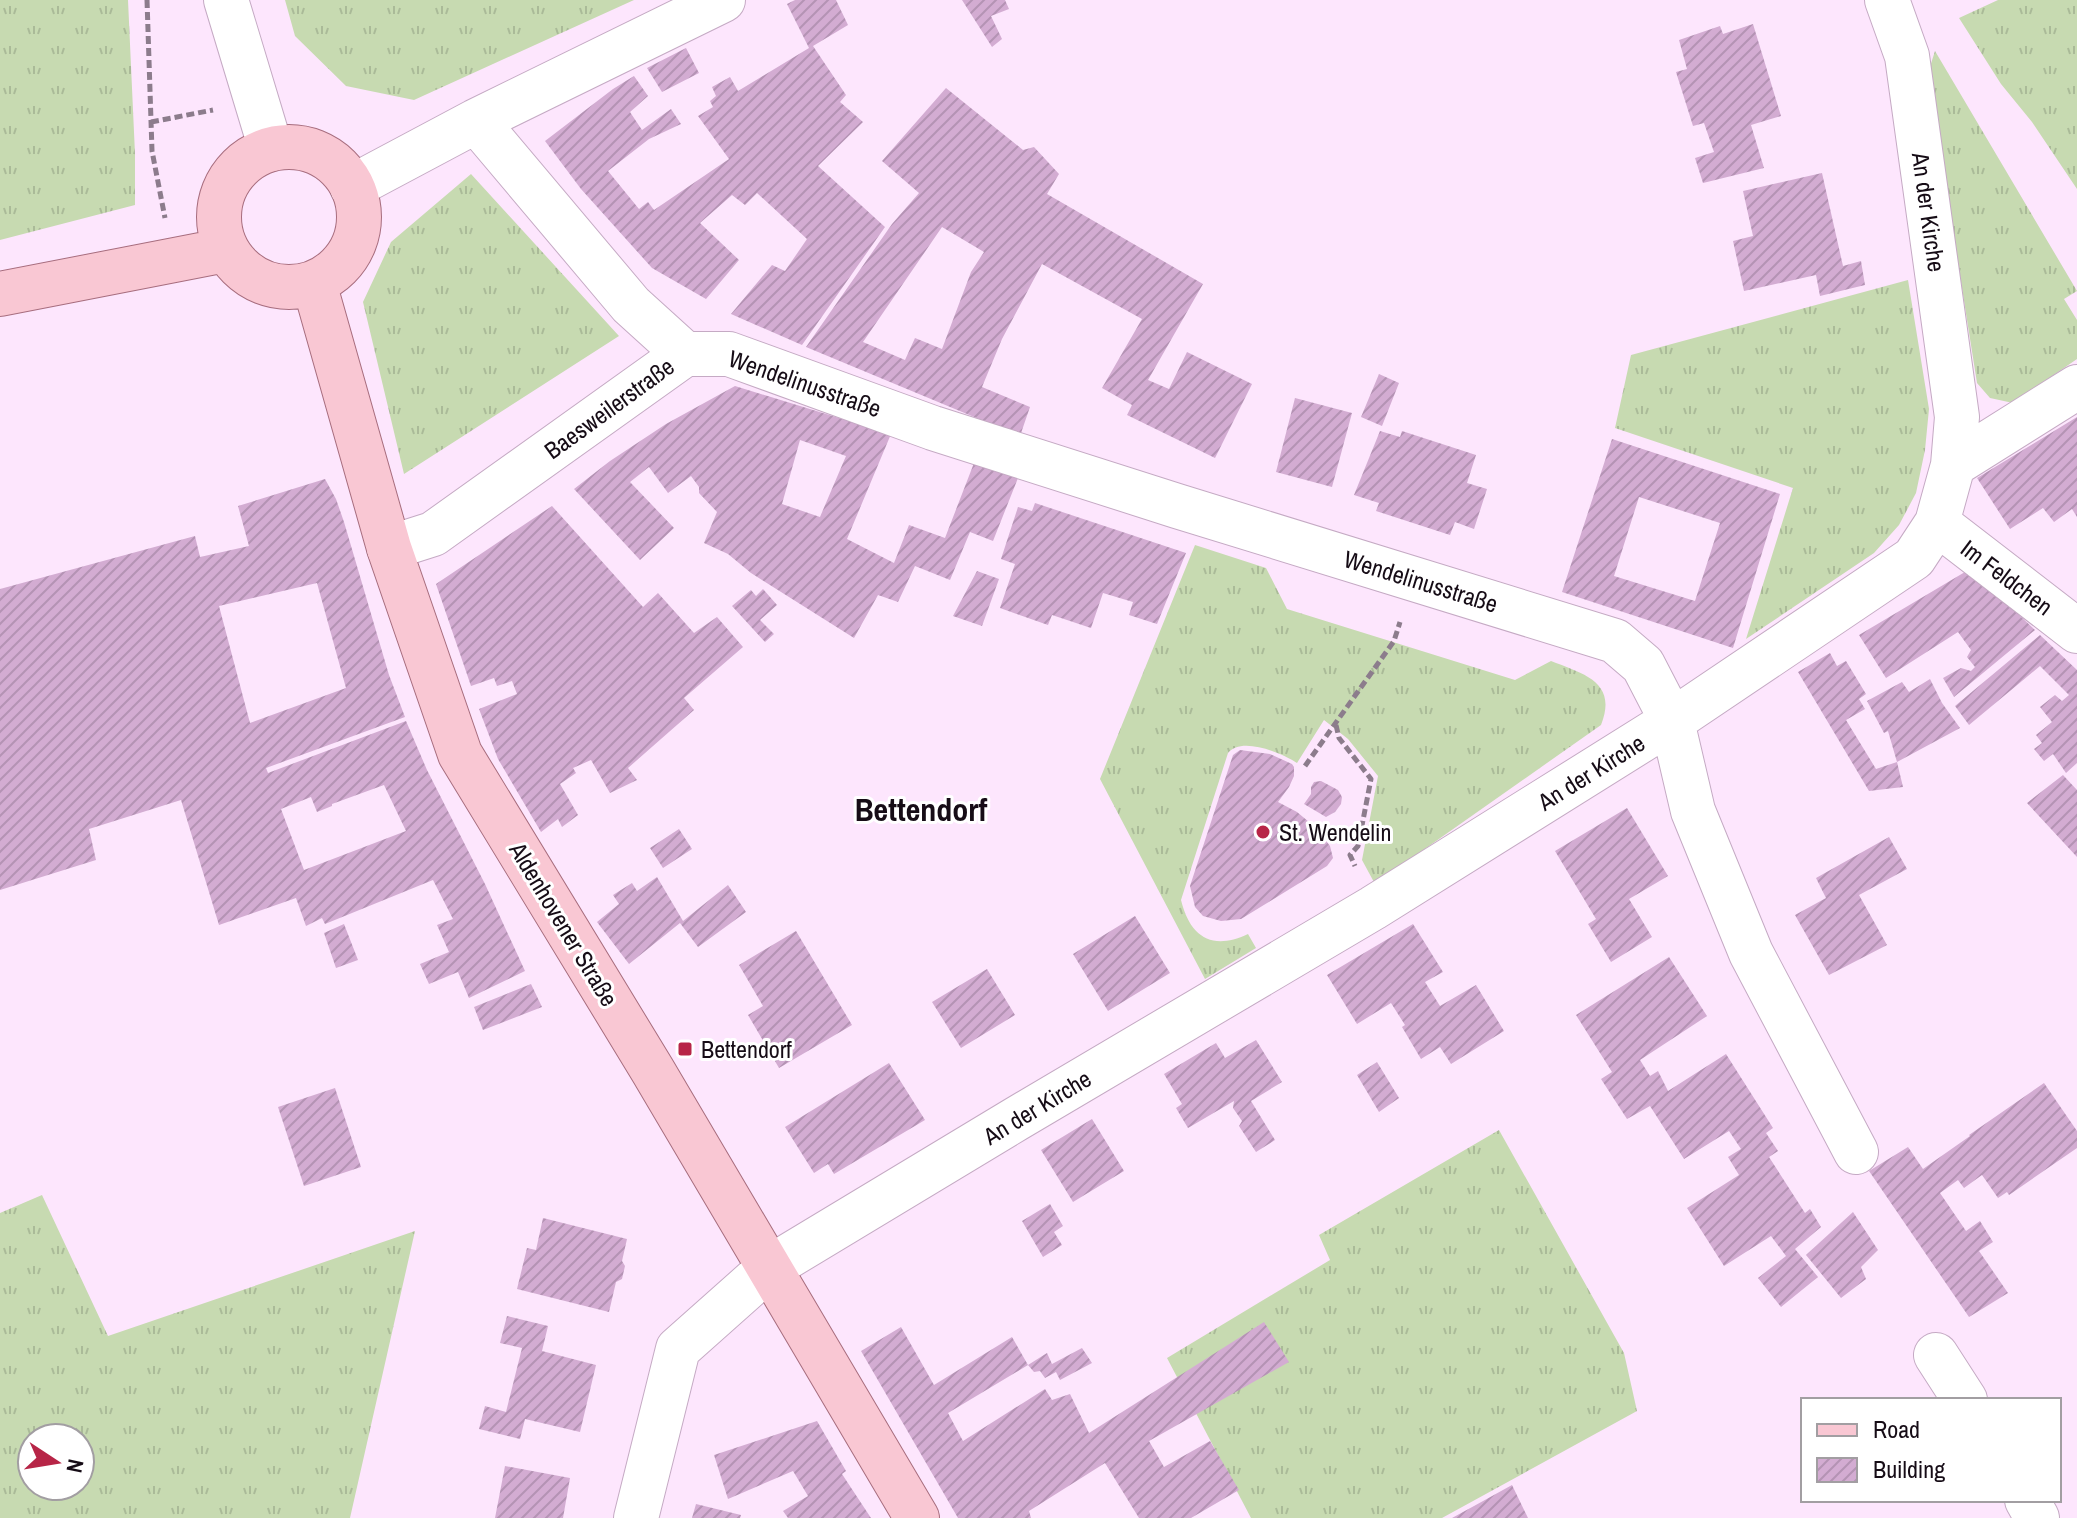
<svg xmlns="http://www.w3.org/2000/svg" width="2077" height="1518" font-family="'Archivo Narrow',sans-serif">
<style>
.grass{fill:url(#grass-tufts);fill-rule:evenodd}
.building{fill:url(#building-hatch);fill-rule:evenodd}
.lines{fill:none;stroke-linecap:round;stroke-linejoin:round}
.minor-casing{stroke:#c5aac4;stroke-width:46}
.major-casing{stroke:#a76d7e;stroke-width:46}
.path{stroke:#8c7c8c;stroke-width:5;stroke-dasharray:8 4;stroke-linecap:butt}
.minor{stroke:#fff;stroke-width:44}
.major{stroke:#f9c7d3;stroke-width:44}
.poi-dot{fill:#b72547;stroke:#fff;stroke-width:3}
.labels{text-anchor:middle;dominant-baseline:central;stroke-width:6;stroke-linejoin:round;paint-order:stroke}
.street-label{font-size:24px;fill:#160c16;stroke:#fff}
.poi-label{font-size:24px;fill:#160c16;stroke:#fff;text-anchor:start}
.district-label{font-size:32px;font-weight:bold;fill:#160c16;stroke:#fff}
</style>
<defs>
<pattern id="grass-tufts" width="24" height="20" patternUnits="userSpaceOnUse" patternTransform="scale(2)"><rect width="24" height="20" fill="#c7dab1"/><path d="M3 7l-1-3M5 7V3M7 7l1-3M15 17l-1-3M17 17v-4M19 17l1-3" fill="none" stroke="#aaba98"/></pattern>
<pattern id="building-hatch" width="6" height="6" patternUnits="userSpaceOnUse" patternTransform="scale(2)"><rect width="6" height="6" fill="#d3acd2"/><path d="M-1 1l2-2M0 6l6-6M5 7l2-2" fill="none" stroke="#b493b4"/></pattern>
</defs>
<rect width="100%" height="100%" fill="#fde6fd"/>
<!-- grass -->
<path class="grass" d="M0,0H128L135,154V205L0,240Z
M285,0H634L414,100L346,86L295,36Z
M1998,0H2077V189L2032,122L2001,84L1959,18Z
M1935,51L2077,291L2064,299L2077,320V359L2013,403L1990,398L1977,383L1928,73Z
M471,174L619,336L404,474L363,302L391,242Z
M1908,280L1929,409L1925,450L1916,493L1899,525L1874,553L1746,639L1793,488L1615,428L1631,355Z
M1195,545L1266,568L1287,609L1515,680L1551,661C1584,674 1618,682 1601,725L1375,884L1362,860L1378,776L1348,739L1324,720L1297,763C1282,753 1241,736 1228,753L1181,900C1190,937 1212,951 1248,934L1256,948L1205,979L1100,779Z
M1499,1130L1624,1353L1637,1411L1442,1518H1251L1167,1358L1330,1260L1319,1235Z
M42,1195L108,1336L415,1231L350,1518H0V1213ZM32,1438H80V1486H32Z"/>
<!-- building -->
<path class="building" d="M795,0H836L848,25L813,46L846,95L840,102L863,122L818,166L885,227L802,345L731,314L772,265L785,271L807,239L757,193L745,205L732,195L700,223L739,260L706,299L652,268L581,189L545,141L613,89L634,76L648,96L630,112L642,130L671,109L681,124L649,139L608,171L639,209L648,202L654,210L729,159L698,116L713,107L710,101L716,96L712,87L730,77L738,91L809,48L787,4Z
M962,0H1005L1009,9L991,16L1002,39L992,47Z
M1753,24L1781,116L1751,125L1764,168L1703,183L1695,158L1714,152L1704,123L1693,126L1676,72L1687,69L1679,40L1720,26L1723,34Z
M686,48L699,73L662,92L647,68Z
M946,88L1023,150L1034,147L1059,174L1047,194L1203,284L1148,380L1169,389L1187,352L1252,384L1215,458L1127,415L1132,405L1102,388L1142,319L1042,264L1002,339L982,387L1030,407L1020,436L806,347L892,224L919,193L882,161ZM942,227L984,252L971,272L942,349L915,338L905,360L863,342Z
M1822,173L1843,266L1861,261L1865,285L1820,296L1816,275L1744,291L1733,241L1753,236L1743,191Z
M1379,374L1399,383L1382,426L1361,417Z
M735,386L891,434L847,539L894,563L909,525L945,538L974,463L1018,478L993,541L970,532L950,580L915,566L898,602L878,595L854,638L751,573L728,554L704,543L717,512L699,493V487L691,476L668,493L649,467L630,482L674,528L640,560L574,489L610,461L666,424ZM800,440L846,456L820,517L782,504Z
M1295,398L1352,413L1332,487L1276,472Z
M2077,417V517L2072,509L2054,522L2043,508L2010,529L1977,478Z
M1380,431L1400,437L1402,431L1476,455L1467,483L1487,489L1474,529L1455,522L1450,535L1376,511L1379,503L1354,495Z
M1612,439L1780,494L1733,648L1562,592ZM1639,497L1720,523L1695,601L1614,576Z
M325,479L336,499L344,522L389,675L405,717L266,768L268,773L406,721L427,770L485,884L525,971L469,998L458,972L429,984L420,964L449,952L437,925L453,919L433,880L325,924L322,918L306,926L296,898L219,925L181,800L89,829L96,860L0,890V589L195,536L200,557L249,546L238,506ZM317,583L346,688L250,723L219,606ZM384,785L406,831L304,870L281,809L311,797L317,812L332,806V804Z
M1035,503L1186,553L1157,624L1129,615L1133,602L1103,593L1091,628L1052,615L1048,625L1000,608L1015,564L1001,559L1018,507L1032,511Z
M552,506L643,607L658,593L694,633L717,617L743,647L684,698L694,710L628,768L637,780L610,793L591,760L573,768L576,773L560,784L578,815L562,827L558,819L541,832L498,759L479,709L517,694L512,681L497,686L494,678L471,686L436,584Z
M1970,569L2035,630L1954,697L1943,678L1961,668L1971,671L1975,667L1967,657L1971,650L1958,632L1886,678L1859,635Z
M977,571L999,579L982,626L953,616Z
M763,589L777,605L760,620L774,634L765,642L732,606L751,590L756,596Z
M2040,635L2077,670V763L2066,773L2053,754L2044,761L2034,749L2042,743L2036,735L2052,722L2040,707L2055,695L2062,701L2069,695L2040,666L1969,725L1955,706Z
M1830,653L1837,666L1846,661L1866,694L1859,699L1865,709L1846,720L1876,769L1897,762L1888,731L1884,733L1867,701L1902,682L1909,692L1930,679L1942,703L1960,728L1897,762L1903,787L1869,791L1798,672Z
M1240,750L1270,754L1292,764L1294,767V776L1289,787L1278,802L1297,812L1315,827L1330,846L1333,858L1327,866L1241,919L1221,921L1203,916L1195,907L1190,886L1233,755Z
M2063,775L2077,790V857L2027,803Z
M1321,781L1338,790L1342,797L1341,804L1335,812L1326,817L1304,804L1311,794V787L1314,782Z
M1627,808L1668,876L1629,899L1652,937L1611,962L1588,924L1596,919L1555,851Z
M679,829L692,849L663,868L650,848Z
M1889,837L1907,869L1859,895L1887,945L1829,975L1795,915L1826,898L1816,878Z
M657,877L683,921L728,885L746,912L698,947L680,923L629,964L597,922L619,904L613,895L632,883L637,891Z
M1135,916L1170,973L1108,1011L1073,954Z
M344,924L358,960L336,968L324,933Z
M1413,924L1443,972L1425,982L1440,1006L1476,985L1504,1031L1451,1064L1440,1047L1421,1059L1402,1027L1405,1025L1391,1003L1357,1024L1327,975Z
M796,931L852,1025L779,1068L748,1015L763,1006L739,965Z
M1669,957L1707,1016L1640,1060L1650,1076L1658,1071L1668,1091L1726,1054L1773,1128L1766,1133L1778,1151L1769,1157L1805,1213L1810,1209L1821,1227L1795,1249L1818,1277L1781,1307L1758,1278L1786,1256L1771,1236L1724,1266L1687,1208L1739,1175L1728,1157L1741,1149L1729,1131L1684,1159L1650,1106L1627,1119L1601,1079L1612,1072L1576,1015Z
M987,969L1015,1015L961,1048L932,1002Z
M531,984L542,1007L483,1030L474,1007Z
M1256,1040L1282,1082L1251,1101L1275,1140L1256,1152L1239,1126L1242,1121L1233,1108L1234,1101L1188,1128L1176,1108L1182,1104L1164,1074L1216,1043L1225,1058Z
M1377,1062L1399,1098L1379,1112L1357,1075Z
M889,1063L925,1120L834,1174L828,1164L814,1173L785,1127Z
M2044,1083L2077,1131V1148L2009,1195L2007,1192L1998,1198L1982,1175L1964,1188L1958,1180L1940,1193L1966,1231L1980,1221L1993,1242L1979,1251L2008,1293L1969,1317L1869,1171L1908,1147L1923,1169L1970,1136L1969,1135Z
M335,1088L361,1167L304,1186L278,1107Z
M1092,1119L1124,1171L1073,1202L1041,1150Z
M1050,1204L1063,1226L1054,1232L1062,1245L1043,1257L1022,1221Z
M1853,1212L1878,1250L1861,1267L1866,1279L1841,1298L1806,1255Z
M543,1218L627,1239L622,1261L625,1266L622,1279L616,1282L609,1312L517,1289L527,1248L536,1250Z
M507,1316L548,1326L542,1351L596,1365L580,1432L525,1419L520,1439L479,1429L485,1406L506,1412L522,1348L500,1343Z
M1264,1322L1289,1362L1149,1441L1164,1467L1210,1441L1239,1490L1191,1518H1139L1105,1463L1029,1511L1031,1518H958L861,1351L901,1327L934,1385L1012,1337L1028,1365L948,1413L963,1441L1045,1389L1052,1400L1070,1394L1089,1433Z
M1082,1348L1092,1363L1060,1380L1056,1372L1045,1378L1040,1371L1034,1372L1028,1365L1047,1353L1052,1364Z
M817,1421L846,1471L842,1474L871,1518H788L783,1511L808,1496L793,1471L728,1499L714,1455Z
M505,1466L570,1478L563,1518H495Z
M1512,1485L1528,1518H1452L1474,1506Z
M696,1504L741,1515L740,1518H692Z"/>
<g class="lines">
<defs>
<path id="minor" d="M226,0L271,149
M476,121L631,305L685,354
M352,187L476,121L723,0
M685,354H729L933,428L1177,506L1615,641L1643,665L1672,721L1693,811L1751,953L1856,1152
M1953,465L2077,387
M1937,523L2077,631
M389,548L433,534L685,354
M1936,1355L1965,1400
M2027,1500L2037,1518
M636,1518L678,1349L769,1268L1016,1119L1373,908L1672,721L1914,558L1937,523L1953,465L1957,417L1907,56L1887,0"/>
<path id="major" d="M219 217a70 70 0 1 1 140 0a70 70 0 1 1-140 0Z
M314,283L389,548L460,754L653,1071L917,1518
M0,294L226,250"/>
</defs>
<!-- minor casing -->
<use href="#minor" class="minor-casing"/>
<!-- major casing -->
<use href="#major" class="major-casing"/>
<!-- path -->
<path class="path" d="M147,0L152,151L165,218
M151,122L213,110
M1336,725L1339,738L1371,779L1358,846L1350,855L1355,866
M1305,766L1394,641L1400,622"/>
<!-- minor -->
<use href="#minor" class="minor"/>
<!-- major -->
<use href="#major" class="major"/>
</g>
<!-- markers -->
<g class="poi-dot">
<circle cx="1263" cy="832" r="8"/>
<rect x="677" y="1041" width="16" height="16" rx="4"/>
</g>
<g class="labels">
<!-- street labels -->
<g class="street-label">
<text transform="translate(1929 212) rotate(82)">An der Kirche</text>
<text transform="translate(805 383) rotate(19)">Wendelinusstraße</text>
<text transform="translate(609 408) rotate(-36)">Baesweilerstraße</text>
<text transform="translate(2007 577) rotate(37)">Im Feldchen</text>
<text transform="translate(1421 581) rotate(17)">Wendelinusstraße</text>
<text transform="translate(1591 772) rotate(-32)">An der Kirche</text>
<text transform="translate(564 924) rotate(59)">Aldenhovener Straße</text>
<text transform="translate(1037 1107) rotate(-31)">An der Kirche</text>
</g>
<!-- poi labels -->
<g class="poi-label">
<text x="1279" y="832">St. Wendelin</text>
<text x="701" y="1049">Bettendorf</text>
</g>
<!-- district labels -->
<g class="district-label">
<text x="921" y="809">Bettendorf</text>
</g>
</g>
<!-- legend -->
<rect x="1801" y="1398" width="260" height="104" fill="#ffffff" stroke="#a29ea2" stroke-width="2"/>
<rect x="1817" y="1424" width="40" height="12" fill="#f9c7d3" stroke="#a29ea2" stroke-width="2"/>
<text x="1873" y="1438" font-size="24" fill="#160c16">Road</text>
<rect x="1817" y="1458" width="40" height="24" fill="url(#building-hatch)" stroke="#a29ea2" stroke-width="2"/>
<text x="1873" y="1478" font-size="24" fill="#160c16">Building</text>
<!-- north arrow -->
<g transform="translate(56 1462) rotate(102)"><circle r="38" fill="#ffffff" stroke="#a29ea2" stroke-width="2"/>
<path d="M0-6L14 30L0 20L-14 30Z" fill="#b72547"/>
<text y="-12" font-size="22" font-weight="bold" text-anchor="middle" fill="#160c16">N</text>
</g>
</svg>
